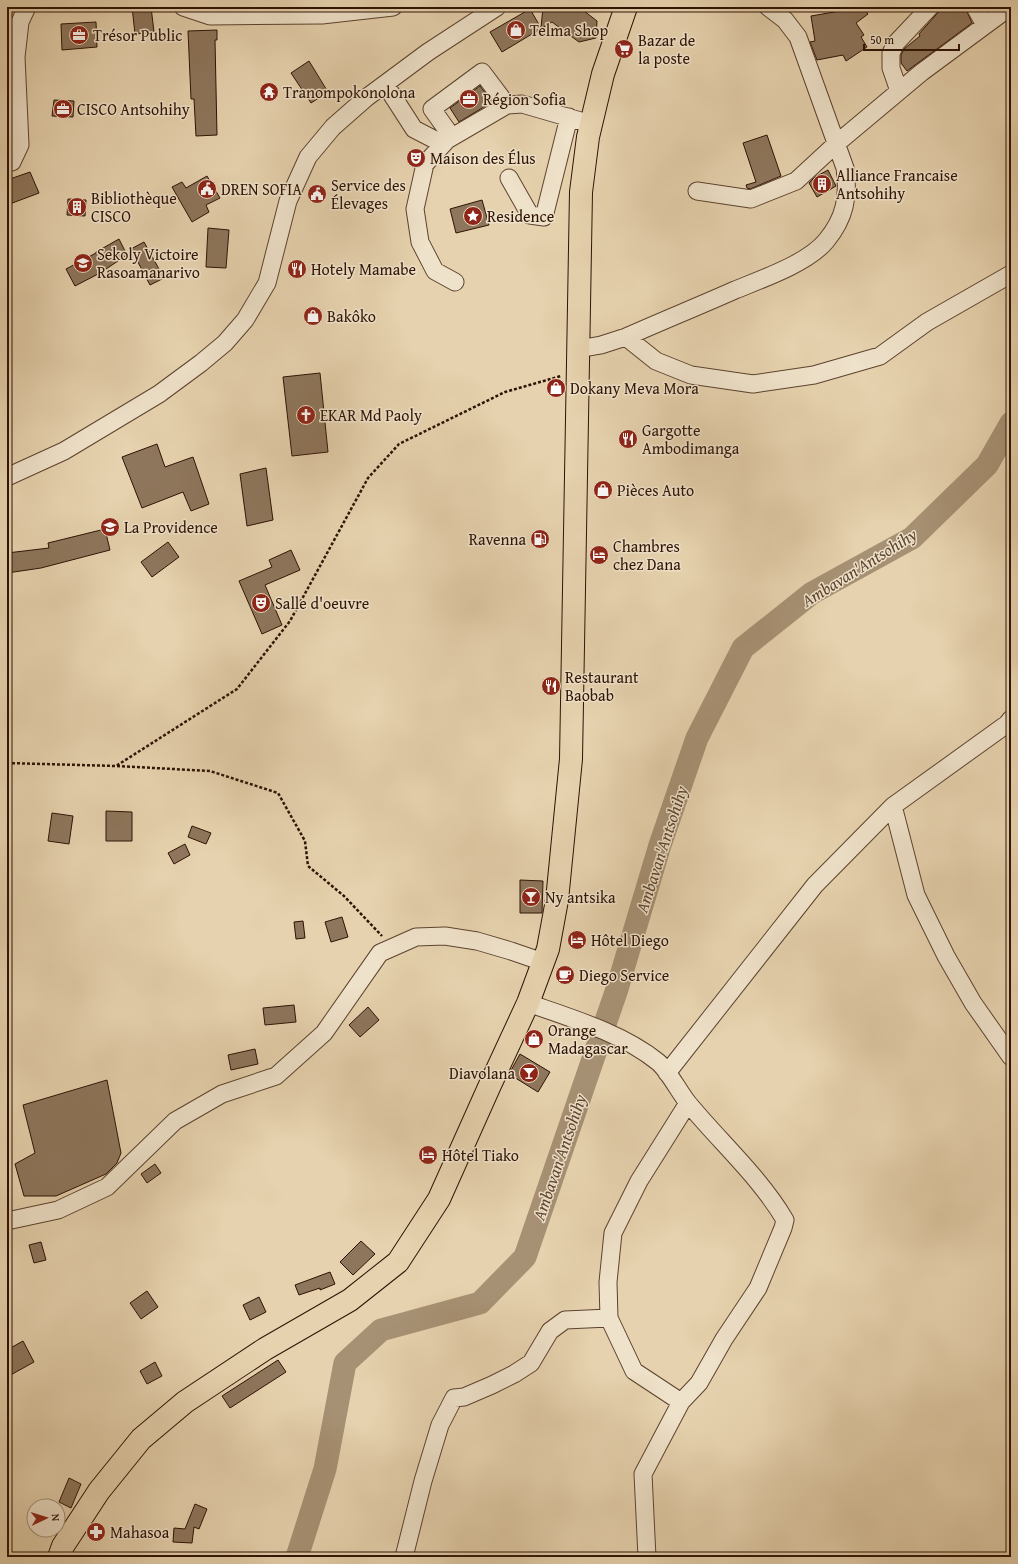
<svg xmlns="http://www.w3.org/2000/svg" width="1018" height="1564" font-family="'Gentium Book Plus',serif">
<style>
.lines{fill:none;stroke-linecap:round;stroke-linejoin:round}
.river{stroke:#a79174;stroke-width:23}
.building{fill:#8e765c;stroke:#2e1204}
.minor-casing{stroke:#5c422e;stroke-width:19}
.major-casing{stroke:#2e1204;stroke-width:24}
.path{stroke:#2e1204;stroke-width:2.5;stroke-dasharray:3 2;stroke-linecap:butt}
.minor{stroke:#efe2ca;stroke-width:17}
.major{stroke:#e6d2ae;stroke-width:22}
.labels{text-anchor:middle;dominant-baseline:central;stroke-width:3;stroke-linejoin:round;paint-order:stroke}
.poi-label{font-size:16px;fill:#2e1204;stroke:#efe2ca;text-anchor:start}
.water-label{font-size:17px;font-style:italic;fill:#5e4531;stroke:#efe2ca}
</style>
<rect width="100%" height="100%" fill="#e6d2ae"/>
<filter id="stains"><feTurbulence type="fractalNoise" baseFrequency=".005" numOctaves="4"/><feColorMatrix values="0 0 0 0 .2 0 0 0 0 .09 0 0 0 0 .02 0 0 0 .5 -.17"/></filter>
<radialGradient id="worn" r=".72"><stop offset=".6" stop-color="#630" stop-opacity="0"/><stop offset="1" stop-color="#630" stop-opacity=".3"/></radialGradient>
<g class="lines">
<!-- river -->
<path class="river" d="M297,1557L325,1469L345,1363L381,1330L480,1303L525,1257L617,989L660,845L697,738L743,648L812,593L912,538L987,465L1011,423"/>
</g>
<!-- building -->
<path class="building" d="M132,7H151L154,32L135,34Z
M543,7H579L597,21L596,38L579,42L552,22L502,52L490,32L530,9L541,28Z
M845,7H863L868,14L856,23L864,35L861,37L867,47L846,61L843,55L817,60L810,42L815,41L811,16L840,11Z
M943,7H965L972,23L907,71L901,63V55L904,49L920,36L919,34Z
M96,22L97,47L62,50L61,24Z
M217,30V40H215L217,135L196,136L194,99H191L188,31Z
M309,61L328,92L311,103L291,73Z
M480,86L492,102L459,122L450,108Z
M54,100L74,101L73,117L52,116Z
M767,135L781,176L750,189L747,188L746,185L756,182L743,143Z
M828,170L836,186L817,197L809,183L815,177Z
M30,172L39,193L7,205V180Z
M207,176L220,198L206,205L209,212L192,222L172,187L182,182L186,188Z
M68,199L86,200L85,216L67,215Z
M482,200L489,225L456,233L450,209Z
M208,228L229,230L226,268L206,267Z
M119,239L127,255L100,273L75,286L66,269L96,253V252Z
M144,242L164,278L150,285L131,249Z
M320,373L328,452L292,456L283,377Z
M157,444L165,467L193,457L209,504L191,511L183,492L142,508L122,457Z
M266,468L273,520L247,526L240,474Z
M105,529L110,550L41,568L7,573V553L49,548L48,543Z
M168,542L179,557L152,577L141,562Z
M291,550L300,570L265,585L282,625L262,634L239,581L272,567L269,560Z
M106,811L132,812V841H106Z
M52,813L73,816L69,844L48,841Z
M192,826L211,833L206,844L188,837Z
M185,844L190,855L174,864L168,853Z
M520,880L543,881L542,913H520Z
M342,917L348,937L331,942L325,922Z
M303,921L305,938L296,939L294,922Z
M294,1005L296,1022L265,1025L263,1008Z
M368,1007L379,1020L360,1037L349,1025Z
M255,1049L258,1064L231,1070L228,1055Z
M520,1054L550,1072L538,1092L509,1074Z
M107,1080L121,1153L117,1163L106,1174L56,1196H24L15,1164L35,1153L23,1105Z
M155,1164L161,1173L147,1183L141,1174Z
M361,1241L375,1254L353,1275L340,1262Z
M41,1242L46,1260L34,1263L29,1245Z
M330,1272L335,1284L320,1290V1288L299,1295L295,1285Z
M147,1291L158,1307L141,1319L130,1303Z
M259,1297L266,1312L250,1320L243,1305Z
M23,1341L34,1362L7,1377V1350Z
M278,1360L286,1372L230,1408L222,1396Z
M155,1362L162,1376L147,1384L140,1371Z
M69,1478L81,1484L71,1508L59,1502Z
M195,1504L207,1509L199,1529L194,1527L192,1543L173,1542L174,1528L185,1529Z"/>
<g class="lines">
<defs>
<path id="minor" d="M183,7L210,16L322,15L393,7
M975,7L985,25
M385,84L414,129L443,144
M899,91L891,68V53L896,43L930,7
M452,137L432,109L482,72L507,105
M7,163L12,162L20,145L16,57L20,22L27,7
M509,178L530,215L544,217L569,117
M697,191L751,199L796,181L836,144L922,72L1010,7
M455,282L435,271L420,242L415,209L425,164L447,140L507,105L522,104L591,124
M626,337L656,361L691,375L753,384L814,375L880,356L927,322L1011,274
M578,349L601,345L626,337C662,321 699,306 735,290C762,279 808,263 826,241C845,218 849,197 845,168L798,37L785,20L768,7
M7,477L64,451L159,394L201,363L225,343L245,320L267,283L288,201L308,157L333,127L366,98L428,52L497,7
M893,806L916,895L946,956L973,1003L1011,1057
M528,1003C571,1018 622,1033 658,1062C668,1070 679,1092 688,1103C720,1142 759,1176 785,1220L783,1228L758,1288L724,1339L699,1383L681,1402
M667,1073L815,885L893,806L1007,724L1011,719
M7,1221L58,1210L107,1187L175,1121L222,1094L276,1076L324,1033L380,953L416,937L445,936L477,941L511,951L543,962
M404,1557L423,1481L440,1425L454,1398L464,1397L492,1385L514,1374L531,1363L550,1331L565,1320L609,1318
M647,1557L643,1474L681,1402L634,1371L609,1318L608,1282L613,1233L639,1181L688,1103"/>
<path id="major" d="M59,1557L63,1546L99,1491L141,1439L185,1402L265,1349L350,1300L398,1262L439,1199L490,1085L528,1003L548,949L557,900L571,759L581,192L588,137L603,74L626,7"/>
</defs>
<!-- minor casing -->
<use href="#minor" class="minor-casing"/>
<!-- major casing -->
<use href="#major" class="major-casing"/>
<!-- path -->
<path class="path" d="M7,763L116,766L237,689L290,621L368,478L399,444L505,392L561,376
M117,766L210,771L278,793L305,841L308,866L344,896L382,936"/>
<!-- minor -->
<use href="#minor" class="minor"/>
<!-- major -->
<use href="#major" class="major"/>
</g>
<!-- icons -->
<defs>
<symbol id="shop-disc" viewBox="-11 -11 22 22"><circle r="9.5" fill="#8f2418" stroke="#efe2ca"/><path d="M-5-2.5h2.3a2.7 3.5 0 0 1 5.4 0H5L5.5 6h-11ZM-1.5-2.5h3a1.5 2.3 0 0 0-3 0Z" fill="#fff"/></symbol>
<symbol id="office-disc" viewBox="-11 -11 22 22"><circle r="9.5" fill="#8f2418" stroke="#efe2ca"/><path d="M-6-3h4V-5.5h4V-3h4V5H-6ZM-1-4.5V-3h2v-1.5ZM-6 0V1H6V0Z" fill="#fff"/></symbol>
<symbol id="supermarket-disc" viewBox="-11 -11 22 22"><circle r="9.5" fill="#8f2418" stroke="#efe2ca"/><path d="M-6-5.5h2.5l.6 2H6L4.5 2H-2.5L-4.4-4H-6ZM-1.5 3.2a1.3 1.3 0 1 0 .1 0ZM3 3.2a1.3 1.3 0 1 0 .1 0Z" fill="#fff"/></symbol>
<symbol id="temple-disc" viewBox="-11 -11 22 22"><circle r="9.5" fill="#8f2418" stroke="#efe2ca"/><path d="M0-6L5-2H3V0L6.5 2.5H4V6H1.5V3h-3V6H-4V2.5H-6.5L-3 0V-2H-5Z" fill="#fff"/></symbol>
<symbol id="theatre-disc" viewBox="-11 -11 22 22"><circle r="9.5" fill="#8f2418" stroke="#efe2ca"/><path d="M-5-5.5Q0-4 5-5.5V0Q5 5 0 6Q-5 5-5 0ZM-3.3-2.5H-1v1.5H-3.3ZM1-2.5H3.3v1.5H1ZM-2.8 1Q0 5.5 2.8 1Z" fill="#fff"/></symbol>
<symbol id="building-disc" viewBox="-11 -11 22 22"><circle r="9.5" fill="#8f2418" stroke="#efe2ca"/><path d="M-4-6H4V6H1V3H-1V6H-4ZM-2.5-4.3h1.7v1.8h-1.7ZM.8-4.3h1.7v1.8H.8ZM-2.5-1h1.7V.8h-1.7ZM.8-1h1.7V.8H.8Z" fill="#fff"/></symbol>
<symbol id="civic-disc" viewBox="-11 -11 22 22"><circle r="9.5" fill="#8f2418" stroke="#efe2ca"/><path d="M-.6-6.5H3V-4.5H.6V-3L4-1V1h2V6H-6V1h2V-1L-.6-3ZM-1.2 2.5V6h2.4V2.5Z" fill="#fff"/></symbol>
<symbol id="sight-disc" viewBox="-11 -11 22 22"><circle r="9.5" fill="#8f2418" stroke="#efe2ca"/><path d="M0-6L1.8-2.2L6-1.7L2.9 1.2L3.7 5.4L0 3.3L-3.7 5.4L-2.9 1.2L-6-1.7L-1.8-2.2Z" fill="#fff"/></symbol>
<symbol id="school-disc" viewBox="-11 -11 22 22"><circle r="9.5" fill="#8f2418" stroke="#efe2ca"/><path d="M0-5L7-2L0 1L-7-2ZM-4 1L0 2.5L4 1V4Q0 6-4 4Z" fill="#fff"/></symbol>
<symbol id="restaurant-disc" viewBox="-11 -11 22 22"><circle r="9.5" fill="#8f2418" stroke="#efe2ca"/><path d="M-5-6h1v4h1v-4h1v4h1v-4h1v5L-1.5 .5V6h-2V.5L-5-1ZM5-6V6H3V1.5H1.5Q1.5-4 5-6Z" fill="#fff"/></symbol>
<symbol id="church-disc" viewBox="-11 -11 22 22"><circle r="9.5" fill="#8f2418" stroke="#efe2ca"/><path d="M-1.2-6h2.4v3.5h3.3v2.4h-3.3V6h-2.4V-.1h-3.3v-2.4h3.3Z" fill="#fff"/></symbol>
<symbol id="fuel-disc" viewBox="-11 -11 22 22"><circle r="9.5" fill="#8f2418" stroke="#efe2ca"/><path d="M-5.5-6h7V0h2V4h1.3V-2.5L3-4.5l.8-.8L6-3V5H2.5V1h-1V6h-7ZM-4.2-4.7v3.2H.2V-4.7Z" fill="#fff"/></symbol>
<symbol id="hotel-disc" viewBox="-11 -11 22 22"><circle r="9.5" fill="#8f2418" stroke="#efe2ca"/><path d="M-6-4.5h1.5V1H6V5H4.5V3h-9V5H-6ZM-4 0a1.8 1.8 0 1 1 3.6 0ZM.5 0V-2.5h3Q6-2.5 6 0Z" fill="#fff"/></symbol>
<symbol id="bar-disc" viewBox="-11 -11 22 22"><circle r="9.5" fill="#8f2418" stroke="#efe2ca"/><path d="M-6-5H6L.8 .8V4.5H3.5V6h-7V4.5H-.8V.8Z" fill="#fff"/></symbol>
<symbol id="cafe-disc" viewBox="-11 -11 22 22"><circle r="9.5" fill="#8f2418" stroke="#efe2ca"/><path d="M-5.5-4.5H6V0H3Q3 3.5 0 3.5H-2.5Q-5.5 3.5-5.5 0ZM3-3.2v2h1.7v-2ZM-6 4.5H4V6H-6Z" fill="#fff"/></symbol>
<symbol id="pharmacy-disc" viewBox="-11 -11 22 22"><circle r="9.5" fill="#8f2418" stroke="#efe2ca"/><path d="M-2-6h4v4h4v4h-4v4h-4v-4h-4v-4h4Z" fill="#fff"/></symbol>
</defs>
<g fill-rule="evenodd">
<use href="#shop-disc" x="505" y="19" width="22" height="22"/>
<use href="#office-disc" x="68" y="24" width="22" height="22"/>
<use href="#supermarket-disc" x="613" y="38" width="22" height="22"/>
<use href="#temple-disc" x="258" y="81" width="22" height="22"/>
<use href="#office-disc" x="458" y="88" width="22" height="22"/>
<use href="#office-disc" x="52" y="98" width="22" height="22"/>
<use href="#theatre-disc" x="405" y="147" width="22" height="22"/>
<use href="#building-disc" x="811" y="173" width="22" height="22"/>
<use href="#civic-disc" x="196" y="178" width="22" height="22"/>
<use href="#civic-disc" x="306" y="183" width="22" height="22"/>
<use href="#building-disc" x="66" y="196" width="22" height="22"/>
<use href="#sight-disc" x="462" y="205" width="22" height="22"/>
<use href="#school-disc" x="72" y="252" width="22" height="22"/>
<use href="#restaurant-disc" x="286" y="258" width="22" height="22"/>
<use href="#shop-disc" x="302" y="305" width="22" height="22"/>
<use href="#shop-disc" x="545" y="377" width="22" height="22"/>
<use href="#church-disc" x="295" y="404" width="22" height="22"/>
<use href="#restaurant-disc" x="617" y="428" width="22" height="22"/>
<use href="#shop-disc" x="592" y="479" width="22" height="22"/>
<use href="#school-disc" x="99" y="516" width="22" height="22"/>
<use href="#fuel-disc" x="529" y="528" width="22" height="22"/>
<use href="#hotel-disc" x="588" y="544" width="22" height="22"/>
<use href="#theatre-disc" x="250" y="592" width="22" height="22"/>
<use href="#restaurant-disc" x="540" y="675" width="22" height="22"/>
<use href="#bar-disc" x="520" y="886" width="22" height="22"/>
<use href="#hotel-disc" x="566" y="929" width="22" height="22"/>
<use href="#cafe-disc" x="554" y="964" width="22" height="22"/>
<use href="#shop-disc" x="523" y="1028" width="22" height="22"/>
<use href="#bar-disc" x="518" y="1062" width="22" height="22"/>
<use href="#hotel-disc" x="417" y="1144" width="22" height="22"/>
<use href="#pharmacy-disc" x="85" y="1521" width="22" height="22"/>
</g>
<g class="labels">
<!-- poi labels -->
<g class="poi-label">
<text x="530" y="30">Telma Shop</text>
<text x="93" y="35">Trésor Public</text>
<text x="638" y="40">Bazar de<tspan x="638" dy="18">la poste</tspan></text>
<text x="283" y="92">Tranompokonolona</text>
<text x="483" y="99">Région Sofia</text>
<text x="77" y="109">CISCO Antsohihy</text>
<text x="430" y="158">Maison des Élus</text>
<text x="836" y="175">Alliance Francaise<tspan x="836" dy="18">Antsohihy</tspan></text>
<text x="331" y="185">Service des<tspan x="331" dy="18">Élevages</tspan></text>
<text x="221" y="189">DREN SOFIA</text>
<text x="91" y="198">Bibliothèque<tspan x="91" dy="18">CISCO</tspan></text>
<text x="487" y="216">Residence</text>
<text x="97" y="254">Sekoly Victoire<tspan x="97" dy="18">Rasoamanarivo</tspan></text>
<text x="311" y="269">Hotely Mamabe</text>
<text x="327" y="316">Bakôko</text>
<text x="570" y="388">Dokany Meva Mora</text>
<text x="320" y="415">EKAR Md Paoly</text>
<text x="642" y="430">Gargotte<tspan x="642" dy="18">Ambodimanga</tspan></text>
<text x="617" y="490">Pièces Auto</text>
<text x="124" y="527">La Providence</text>
<text x="526" y="539" text-anchor="end">Ravenna</text>
<text x="613" y="546">Chambres<tspan x="613" dy="18">chez Dana</tspan></text>
<text x="275" y="603">Salle d'oeuvre</text>
<text x="565" y="677">Restaurant<tspan x="565" dy="18">Baobab</tspan></text>
<text x="545" y="897">Ny antsika</text>
<text x="591" y="940">Hôtel Diego</text>
<text x="579" y="975">Diego Service</text>
<text x="548" y="1030">Orange<tspan x="548" dy="18">Madagascar</tspan></text>
<text x="515" y="1073" text-anchor="end">Diavolana</text>
<text x="442" y="1155">Hôtel Tiako</text>
<text x="110" y="1532">Mahasoa</text>
</g>
<!-- water labels -->
<g class="water-label">
<text transform="translate(859 567) rotate(-32)">Ambavan'Antsohihy</text>
<text transform="translate(661 849) rotate(-72)">Ambavan'Antsohihy</text>
<text transform="translate(559 1157) rotate(-71)">Ambavan'Antsohihy</text>
</g>
</g>
<!-- margin -->
<rect width="1018" height="1564" fill="none" stroke="#e6d2ae" stroke-width="24"/>
<rect x="8" y="8" width="1002" height="1548" fill="none" stroke="#2e1204" stroke-width="2"/>
<rect x="12" y="12" width="994" height="1540" fill="none" stroke="#2e1204"/>
<!-- north arrow -->
<g transform="translate(46 1518) rotate(86)"><circle r="19" fill="#efe2ca" stroke="#a28f7b"/>
<path d="M0-3L7 15L0 10L-7 15Z" fill="#8f2418"/>
<text y="-6" font-size="11" font-weight="bold" text-anchor="middle" fill="#2e1204">N</text>
</g>
<!-- scale -->
<path d="M864 44v6h95v-6" fill="none" stroke="#2e1204" stroke-width="2"/>
<text x="870" y="44" font-size="12" fill="#2e1204" stroke="#efe2ca" stroke-width="3" paint-order="stroke">50 m</text>
<rect width="100%" height="100%" filter="url(#stains)"/>
<rect width="100%" height="100%" fill="url(#worn)"/>
</svg>
